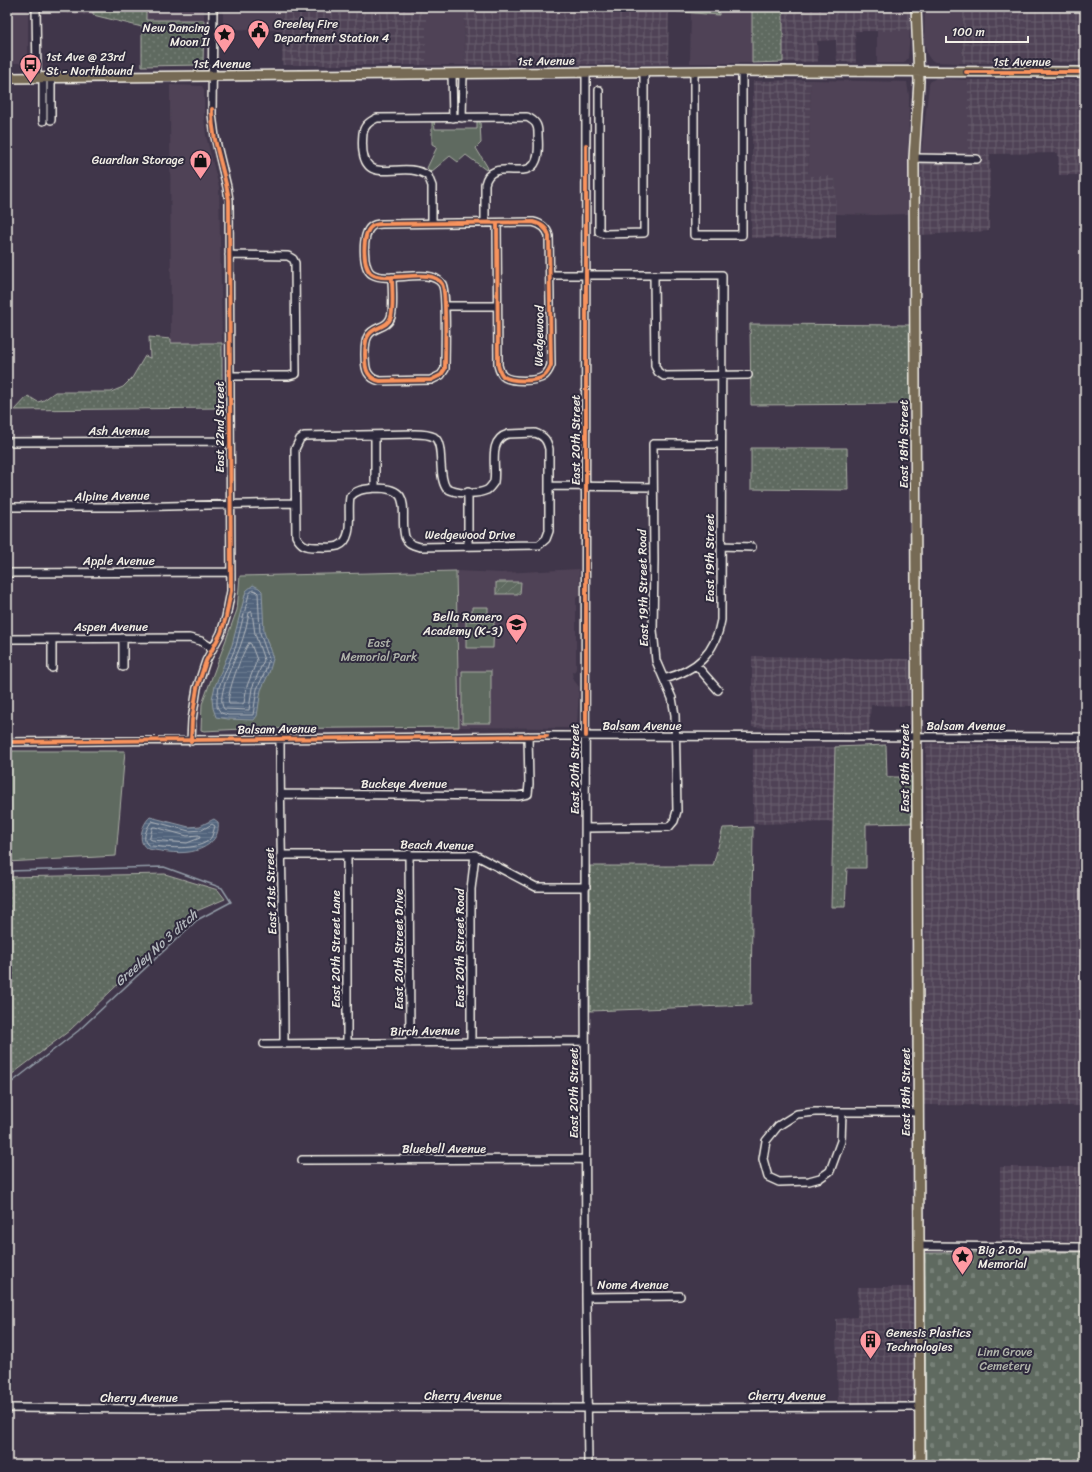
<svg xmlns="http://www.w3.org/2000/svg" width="1092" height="1472" font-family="Sriracha,sans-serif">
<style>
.built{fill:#4f4356}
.industrial{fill:url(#industrial-grid)}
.grass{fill:url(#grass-dots);stroke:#aaaea4}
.cemetery{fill:url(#cemetery-stones);stroke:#aaaea4}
.park{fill:#5f6b61;stroke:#aaaea4}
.garden{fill:url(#garden-furrows);stroke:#aaaea4}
.water{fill:url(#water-rules);stroke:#929ca7}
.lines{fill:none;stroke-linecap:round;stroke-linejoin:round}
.shore{stroke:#b3b8bd;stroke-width:1}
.stream{stroke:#929ca7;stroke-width:1.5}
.minor-casing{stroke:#f4f1e8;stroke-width:10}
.major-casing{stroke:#f4f1e8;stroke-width:12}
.minor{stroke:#2f2a3d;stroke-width:7}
.major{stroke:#766a55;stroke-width:9}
.cycleway-casing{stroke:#2f2a3d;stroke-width:6}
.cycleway{stroke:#f8935d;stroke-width:4}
.labels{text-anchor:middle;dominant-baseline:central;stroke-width:4;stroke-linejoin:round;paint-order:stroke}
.poi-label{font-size:12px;fill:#f4f1e8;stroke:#2f2a3d;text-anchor:start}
.street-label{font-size:12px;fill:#f4f1e8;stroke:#2f2a3d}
.park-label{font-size:12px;fill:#b1b5ab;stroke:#2f2a3d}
.water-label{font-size:13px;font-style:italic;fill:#b3b8bd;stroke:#2f2a3d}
</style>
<defs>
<pattern id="industrial-grid" width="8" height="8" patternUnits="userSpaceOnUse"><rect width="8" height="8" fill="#4f4356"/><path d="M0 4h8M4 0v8" fill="none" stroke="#695f6e"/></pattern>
<pattern id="grass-dots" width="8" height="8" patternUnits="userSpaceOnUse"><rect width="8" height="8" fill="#5f6b61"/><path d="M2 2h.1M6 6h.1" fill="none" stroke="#778178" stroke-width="1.8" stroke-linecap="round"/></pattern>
<pattern id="cemetery-stones" width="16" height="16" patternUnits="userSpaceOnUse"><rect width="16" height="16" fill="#5f6b61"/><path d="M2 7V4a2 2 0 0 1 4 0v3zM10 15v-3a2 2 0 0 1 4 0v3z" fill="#778178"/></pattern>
<pattern id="garden-furrows" width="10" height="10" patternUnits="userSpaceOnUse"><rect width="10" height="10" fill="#5f6b61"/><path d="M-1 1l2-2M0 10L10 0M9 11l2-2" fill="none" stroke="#778178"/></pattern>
<pattern id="water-rules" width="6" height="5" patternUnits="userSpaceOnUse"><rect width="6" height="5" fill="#51637c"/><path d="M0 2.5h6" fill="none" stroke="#6b7a8f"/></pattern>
</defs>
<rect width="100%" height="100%" fill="#40364a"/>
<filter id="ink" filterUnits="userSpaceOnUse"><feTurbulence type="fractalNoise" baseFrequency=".025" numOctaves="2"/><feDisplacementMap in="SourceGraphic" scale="8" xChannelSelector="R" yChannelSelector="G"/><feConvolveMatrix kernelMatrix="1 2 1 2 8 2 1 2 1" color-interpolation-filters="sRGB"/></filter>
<g filter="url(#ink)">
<!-- built -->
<path class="built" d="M7,7H28V63H7Z
M146,7H204V20H146Z
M223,7H283L282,30L223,29Z
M426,7H464L465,65H426Z
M719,7H752V63H690L691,13L718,15Z
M925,7H963L962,63L935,62L930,59L927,54L924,42Z
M877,31H910L908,58L904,63H877Z
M936,78L968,80V154L921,155L929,85L930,82Z
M811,80L907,82L909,96L908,214L876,215L835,214L834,176H808Z
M170,85L202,86L204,90V118L206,136L219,187L222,343H171Z
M579,569L580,595L576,598V668L575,671L572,672L573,679L579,687L577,726L574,728L459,727L456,571L501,573Z"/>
<!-- industrial -->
<path class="industrial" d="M42,7H93V15L42,13Z
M283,7H426V65H282Z
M464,7H669L668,64L465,65Z
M782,7H910V31H855L856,63L837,61L836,40L817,41L818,62H783Z
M963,7H1085V62L962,63Z
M811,80L808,176H835L836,238H751L753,81Z
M968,80H1085V175H1059L1058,153L990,154L989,231L920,235L921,155L968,154Z
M752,656L909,659L910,706L871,705L869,732L752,727Z
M926,743L1085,747V1106L924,1105Z
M835,747L834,822L753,824V749Z
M1000,1167H1085L1084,1241L1000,1239Z
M858,1287H912L914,1395L906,1402L838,1405L836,1319L857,1317Z"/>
<!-- grass -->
<path class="grass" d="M93,7H146V20H204L203,65L142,66V27L93,15Z
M669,7H719V15L669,11Z
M752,7H783V62L752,63Z
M750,324L912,325L910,404L751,405Z
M149,337L171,339V343H222V408L15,410L28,396L38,402L44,400L55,392H111L123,387L132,378L145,356L150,358Z
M751,448H847L848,490L751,489Z
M886,745L887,777H912L913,823L866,824V868H847L845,907H831L835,747Z
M753,827L751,1005L590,1011V866H713L723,828Z
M165,874L218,890L225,899L194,912L69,1031L7,1078V877Z"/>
<!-- cemetery -->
<path class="cemetery" d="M1085,1252V1465H926L925,1253Z"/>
<!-- park -->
<path class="park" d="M477,120L480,121L481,143L476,148L488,168L486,170L466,155L458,162L450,156L431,172L427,168L437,147L432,144V121H434L435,129H477Z
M456,571L459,727L242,729L204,731L201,730L202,704L237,610L240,576Z
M472,607H488V620H472Z
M466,621H494L493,648H466Z
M462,671H491V723H462Z
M7,751H125L116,856L7,862Z"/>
<!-- garden -->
<path class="garden" d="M496,582H521L520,594H496Z"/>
<!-- water -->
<path class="water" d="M253,585L259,588L262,591L264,632L273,659L269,673L261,690L257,716L254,720L228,719L216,717L213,708L212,699L215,686L232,645L246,591Z
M150,817L189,827L200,826L214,819L218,822C221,840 204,850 189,852C176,854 161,851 148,849C136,843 142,824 150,817Z"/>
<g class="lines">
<!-- shore -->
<path class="shore" d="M253,590L256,591L258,593L260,633L269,659L265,672L257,689L253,715H228L221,713L217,707V699L219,687L236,646L249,594Z
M252,612L255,634L264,660L252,688L249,710L224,709C215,696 235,661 240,647C244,636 247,625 249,613Z
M249,643L251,644L257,660L247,686L244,703L242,704H229C225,697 243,650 249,643Z
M152,821L189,831L202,830L212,824L215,826C214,829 213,833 212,836C205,850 175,848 162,847C158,846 150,847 147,844C141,839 148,825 152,821Z
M153,827H155L187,836L199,835L200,838L187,843L152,840L150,839Z"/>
<!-- stream -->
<path class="stream" d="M7,871L164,867L222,888L231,902L197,920L78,1031L7,1086"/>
<defs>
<path id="minor" d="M36,7L37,77
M586,72L585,961L586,1297L588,1465
M694,72V235H742V71
M452,74L453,118
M43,77V121
M599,90V232L605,234L644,233V72
M462,118L463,74
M51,120V77
M914,158L977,159
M432,223V186L428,176C401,156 357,196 363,133C364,125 370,121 377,118L527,117C535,121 538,124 538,133C538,142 540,152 536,161C528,182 491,156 485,184V223
M229,255L288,256L293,259L295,263L296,372V374L289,376H230
M550,275H722L721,620C715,654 697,670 664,679
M654,275L655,366L658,372L664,376L748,375
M392,277C392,287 394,308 391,317C387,329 373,326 368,336C364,342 364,367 368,373C371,378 375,380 380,381L431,380L441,375L445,369C445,356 447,291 442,284C431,266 388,284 372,274C362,268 362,234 371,227C374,224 378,224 382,224L533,222C542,224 547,228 549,236L551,365C549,370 548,373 544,376C537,382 510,382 503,376C500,373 499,369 498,365L497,223
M445,306H497
M535,433C544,436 547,440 549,449V531L546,539L539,545L420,547C413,545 408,544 405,537C399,512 415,488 376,488C365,489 357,489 350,497C347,511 355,540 338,546C331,548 323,547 316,547C305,547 301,545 296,536L295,449L300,439L304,436L415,434C421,434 428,434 434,437C445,444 437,474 446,488C456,494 476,495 487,490C490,488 492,485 494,482C497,467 487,440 508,434Z
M7,442L230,441
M549,486L653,487
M375,488V435
M468,492V546
M7,507H127L294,503
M721,546L752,547
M7,573L231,572
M7,639L189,638L201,641L212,648
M696,665L718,690
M123,667V638
M52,668V639
M280,738C280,840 284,942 284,1043
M191,741L192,720L197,688L206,661L221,633L226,617L231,591L229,200L227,187L215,137L212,114L213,7
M7,742L547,736L1085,737
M280,794L518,796L528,794L529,784L528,736
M586,828L669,827L674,821L677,811L675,715L672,698L656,661L653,630L654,560L653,444H721
M409,854L410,1043
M281,855H475L536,887H586
M471,1042V889L475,855
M347,1043V855
M264,1044L585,1041
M842,1112L841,1141L830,1171L820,1178L809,1181L779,1182L768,1177L763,1159L766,1141L778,1126L797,1114L815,1112H918
M302,1160L585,1159
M919,1246L1085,1247
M586,1297L680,1296
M7,1408L154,1409L261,1407L594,1408L920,1407"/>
<path id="major" d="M916,7L919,81L914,158L920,1458L918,1465
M7,78L714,71L1085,72"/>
</defs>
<!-- minor casing -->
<use href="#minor" class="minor-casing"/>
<!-- major casing -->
<use href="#major" class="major-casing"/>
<!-- minor -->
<use href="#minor" class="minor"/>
<!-- major -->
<use href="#major" class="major"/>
<defs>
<path id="cycleway" d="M966,72H1085
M392,277C392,287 394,308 391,317C387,329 373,326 368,336C364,342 364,367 368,373C371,378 375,380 380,381L431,380L441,375L445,369C445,356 447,291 442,284C431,266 388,284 372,274C362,268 362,234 371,227C374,224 378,224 382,224L533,222C542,224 547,228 549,236L551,365C549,370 548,373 544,376C537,382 510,382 503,376C500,373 499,369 498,365L497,223
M586,736V145
M191,741L192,720L197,688L206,661L221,633L226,617L231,591L229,200C225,170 211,140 212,109
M7,742L547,736"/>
</defs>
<!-- cycleway casing -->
<use href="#cycleway" class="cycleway-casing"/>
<!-- cycleway -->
<use href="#cycleway" class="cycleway"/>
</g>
</g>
<!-- icons -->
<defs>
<symbol id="civic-pin" viewBox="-11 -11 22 30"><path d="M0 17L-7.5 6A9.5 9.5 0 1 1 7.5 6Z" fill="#ff9aa2" stroke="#2f2a3d"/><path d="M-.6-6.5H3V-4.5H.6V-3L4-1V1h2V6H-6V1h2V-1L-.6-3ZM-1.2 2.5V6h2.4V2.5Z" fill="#111"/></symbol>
<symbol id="sight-pin" viewBox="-11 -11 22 30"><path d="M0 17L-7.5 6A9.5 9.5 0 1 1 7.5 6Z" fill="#ff9aa2" stroke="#2f2a3d"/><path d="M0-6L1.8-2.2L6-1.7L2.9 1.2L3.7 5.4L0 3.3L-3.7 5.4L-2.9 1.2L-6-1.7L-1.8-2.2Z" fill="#111"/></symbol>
<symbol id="bus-pin" viewBox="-11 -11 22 30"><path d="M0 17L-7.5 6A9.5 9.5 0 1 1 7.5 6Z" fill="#ff9aa2" stroke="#2f2a3d"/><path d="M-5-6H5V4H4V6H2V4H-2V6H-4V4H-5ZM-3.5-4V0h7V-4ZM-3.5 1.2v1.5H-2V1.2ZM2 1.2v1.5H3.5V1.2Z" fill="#111"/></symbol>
<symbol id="shop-pin" viewBox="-11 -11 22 30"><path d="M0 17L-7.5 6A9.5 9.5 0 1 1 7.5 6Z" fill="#ff9aa2" stroke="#2f2a3d"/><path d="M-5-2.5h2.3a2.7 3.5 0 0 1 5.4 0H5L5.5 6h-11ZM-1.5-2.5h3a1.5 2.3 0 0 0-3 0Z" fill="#111"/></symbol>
<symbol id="school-pin" viewBox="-11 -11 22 30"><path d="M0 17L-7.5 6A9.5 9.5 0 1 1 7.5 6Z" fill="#ff9aa2" stroke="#2f2a3d"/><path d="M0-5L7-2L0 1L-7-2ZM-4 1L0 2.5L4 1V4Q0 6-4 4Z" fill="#111"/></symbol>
<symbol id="building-pin" viewBox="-11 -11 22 30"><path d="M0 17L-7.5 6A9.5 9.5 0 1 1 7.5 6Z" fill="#ff9aa2" stroke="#2f2a3d"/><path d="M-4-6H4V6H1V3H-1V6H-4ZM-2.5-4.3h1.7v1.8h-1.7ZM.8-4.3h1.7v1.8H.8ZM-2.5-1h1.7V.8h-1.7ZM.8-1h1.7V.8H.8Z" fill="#111"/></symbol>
</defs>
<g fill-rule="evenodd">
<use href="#civic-pin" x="246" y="18" width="25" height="34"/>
<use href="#sight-pin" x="212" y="22" width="25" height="34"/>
<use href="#bus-pin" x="18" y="52" width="25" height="34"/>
<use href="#shop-pin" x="188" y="148" width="25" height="34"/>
<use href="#school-pin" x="504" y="612" width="25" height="34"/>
<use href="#sight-pin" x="950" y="1244" width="25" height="34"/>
<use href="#building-pin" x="858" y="1328" width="25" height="34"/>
</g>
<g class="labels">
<!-- poi labels -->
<g class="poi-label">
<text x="274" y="24">Greeley Fire<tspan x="274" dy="14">Department Station 4</tspan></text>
<text x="210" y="28" text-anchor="end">New Dancing<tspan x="210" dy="14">Moon II</tspan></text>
<text x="46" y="57">1st Ave @ 23rd<tspan x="46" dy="14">St - Northbound</tspan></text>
<text x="184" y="160" text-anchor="end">Guardian Storage</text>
<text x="502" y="617" text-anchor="end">Bella Romero<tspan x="502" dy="14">Academy (K-3)</tspan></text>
<text x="978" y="1250">Big 2 Do<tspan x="978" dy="14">Memorial</tspan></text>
<text x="886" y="1333">Genesis Plastics<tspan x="886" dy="14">Technologies</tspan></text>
</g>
<!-- street labels -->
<g class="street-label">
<text transform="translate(546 61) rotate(-1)">1st Avenue</text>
<text x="1022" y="62">1st Avenue</text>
<text x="222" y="64">1st Avenue</text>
<text transform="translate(539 336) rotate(-89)">Wedgewood</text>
<text transform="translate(220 427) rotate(-90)">East 22nd Street</text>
<text x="119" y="431">Ash Avenue</text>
<text transform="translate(576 440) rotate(-90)">East 20th Street</text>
<text transform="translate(904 444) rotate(-90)">East 18th Street</text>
<text transform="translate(112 496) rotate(-1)">Alpine Avenue</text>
<text x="470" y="535">Wedgewood Drive</text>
<text transform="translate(710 558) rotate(-90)">East 19th Street</text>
<text x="119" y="561">Apple Avenue</text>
<text transform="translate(643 588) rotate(-91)">East 19th Street Road</text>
<text x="111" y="627">Aspen Avenue</text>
<text x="642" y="726">Balsam Avenue</text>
<text x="966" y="726">Balsam Avenue</text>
<text transform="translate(277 729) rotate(-1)">Balsam Avenue</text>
<text transform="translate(905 768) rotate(-90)">East 18th Street</text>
<text transform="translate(575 769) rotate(-90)">East 20th Street</text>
<text x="404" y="784">Buckeye Avenue</text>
<text transform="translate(437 845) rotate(1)">Beach Avenue</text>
<text transform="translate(271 891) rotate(-92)">East 21st Street</text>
<text transform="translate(460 948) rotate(-90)">East 20th Street Road</text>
<text transform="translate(336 949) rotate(-90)">East 20th Street Lane</text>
<text transform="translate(399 949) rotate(-90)">East 20th Street Drive</text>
<text transform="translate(425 1031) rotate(-1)">Birch Avenue</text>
<text transform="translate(906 1092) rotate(-90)">East 18th Street</text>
<text transform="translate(574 1093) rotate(-90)">East 20th Street</text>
<text x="444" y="1149">Bluebell Avenue</text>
<text x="633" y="1285">Nome Avenue</text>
<text x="463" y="1396">Cherry Avenue</text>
<text x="787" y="1396">Cherry Avenue</text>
<text x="139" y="1398">Cherry Avenue</text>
</g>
<!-- park labels -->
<g class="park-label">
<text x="379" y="643">East<tspan x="379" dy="14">Memorial Park</tspan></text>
<text x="1005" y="1352">Linn Grove<tspan x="1005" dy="14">Cemetery</tspan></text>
</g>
<!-- water labels -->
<g class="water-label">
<text transform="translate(156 948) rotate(-42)">Greeley No 3 ditch</text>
</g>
</g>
<!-- margin -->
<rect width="1092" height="1472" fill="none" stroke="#2f2a3d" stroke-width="24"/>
<rect x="12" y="12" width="1068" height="1448" fill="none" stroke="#f4f1e8" stroke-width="1.5" filter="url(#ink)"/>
<!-- scale -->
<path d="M946 36v6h82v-6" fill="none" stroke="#f4f1e8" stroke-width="2"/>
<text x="952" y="36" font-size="12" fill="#f4f1e8" stroke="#2f2a3d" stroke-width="3" paint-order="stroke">100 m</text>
</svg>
